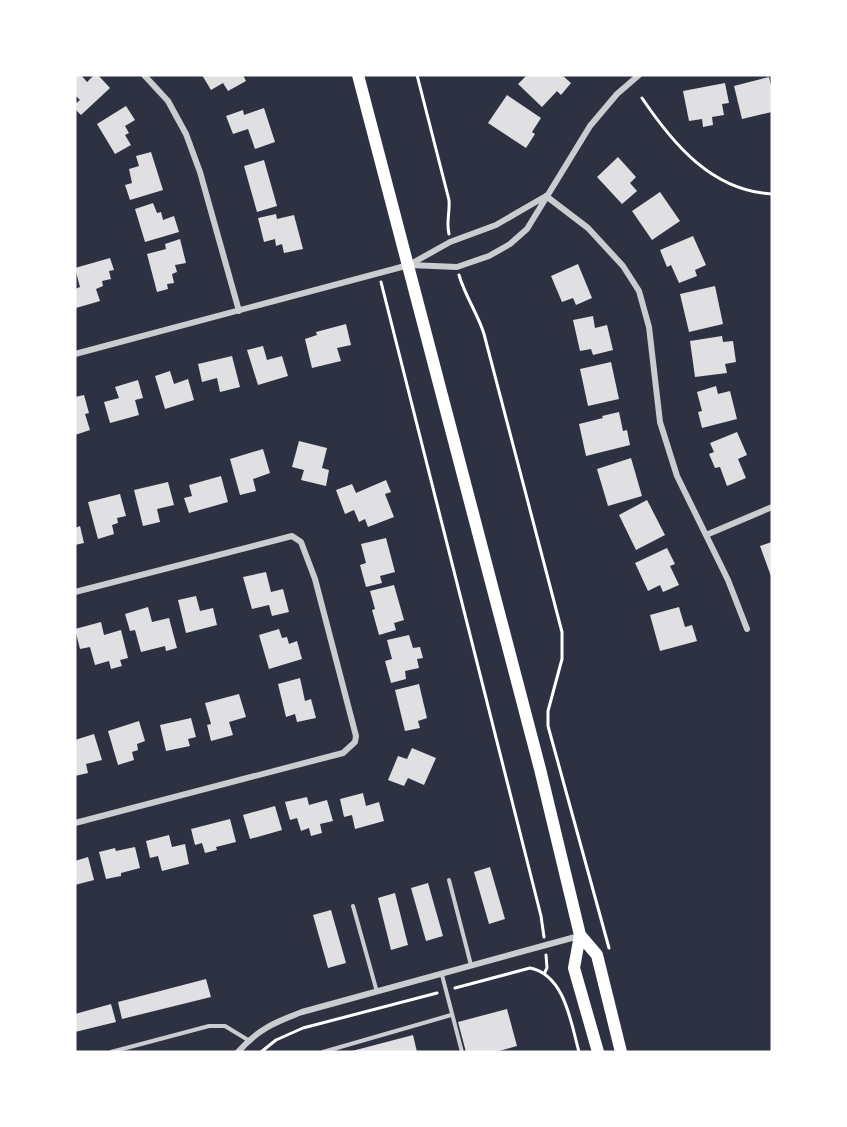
<svg xmlns="http://www.w3.org/2000/svg" width="847" height="1127" font-family="'Noto Sans',sans-serif">
<style>
.building{fill:#e0e0e3}
.lines{fill:none;stroke-linecap:round;stroke-linejoin:round}
.path{stroke:#fff;stroke-width:3}
.service{stroke:#caccd0;stroke-width:4}
.minor{stroke:#caccd0;stroke-width:6}
.secondary{stroke:#fff;stroke-width:12}
</style>
<rect width="100%" height="100%" fill="#2d3142"/>
<!-- building -->
<path class="building" d="M75,75H81L87,82L94,75H98L110,88L81,115L75,109V104L80,100L75,95Z
M202,75H243L246,81L228,91L223,83L211,90Z
M527,75H562L571,83L561,95L557,91L542,107L518,84Z
M769,77L772,90V112L742,119L734,86Z
M725,83L729,103L722,104L724,115L712,117L713,125L703,127L702,119L689,121L683,91Z
M507,95L541,118L532,132L535,134L526,148L488,123Z
M126,106L135,120L125,126L129,133L125,135L131,145L115,154L97,124Z
M264,108L275,142L255,149L248,129L233,134L226,116L243,110L244,115Z
M151,152L163,190L130,200L125,185L132,183L129,169L139,166L136,156Z
M618,157L636,177L630,183L637,191L622,204L597,177Z
M264,160L277,206L257,212L244,166Z
M660,192L680,221L652,240L632,211Z
M153,203L157,213L161,212L163,220L174,216L179,232L145,242L135,209Z
M276,214L277,219L294,215L303,249L284,253L282,244L276,246L275,239L264,242L258,218Z
M693,236L706,265L695,270L697,276L679,283L671,265L667,267L660,250Z
M180,239L186,263L175,265L177,272L172,274L174,283L167,284L168,289L157,292L147,254L166,249L165,244Z
M110,258L114,270L109,271L111,279L102,281L103,286L96,289L100,301L76,308L75,289L80,287L75,268Z
M578,264L592,298L576,305L573,298L562,302L551,276Z
M715,286L723,324L689,332L680,294Z
M593,316L595,328L607,325L613,350L593,355L591,349L580,351L573,320Z
M346,324L351,345L337,348L341,361L312,368L305,339L317,335L316,332Z
M722,336L723,342L733,341L736,362L725,364L727,373L695,377L690,341Z
M263,346L267,360L282,356L288,376L258,385L247,350Z
M232,356L240,387L220,392L217,378L202,382L198,364Z
M611,362L619,399L588,406L580,369Z
M170,371L174,384L188,379L194,400L165,409L155,376Z
M138,380L143,398L135,400L139,415L110,423L104,402L119,398L115,387Z
M716,386L718,394L730,391L737,419L702,428L698,412L702,411L697,392Z
M84,395L89,413L85,414L90,430L75,435V397Z
M619,412L623,431L627,430L630,445L586,456L579,424L603,418L602,416Z
M737,432L747,455L738,459L746,478L727,486L720,467L715,468L709,454L714,452L710,443Z
M299,441L327,448L322,468L329,470L326,486L301,480L304,470L292,467Z
M263,449L270,473L253,479L256,491L240,495L230,459Z
M631,458L642,496L608,506L597,469Z
M221,476L228,502L189,513L184,498L192,496L189,485Z
M386,480L391,492L385,494L394,517L368,527L365,519L359,522L354,510L345,514L336,490L352,484L356,493Z
M168,482L174,505L157,509L160,522L143,526L134,490Z
M120,494L126,516L117,518L118,523L112,525L114,534L98,539L88,502Z
M647,500L665,535L636,550L619,515Z
M80,526L84,543L75,545V528Z
M386,538L395,572L380,576L382,583L366,587L360,565L366,563L361,544Z
M772,542V579L760,546Z
M667,548L675,564L670,566L679,585L663,592L660,585L648,591L635,563Z
M266,572L271,592L283,589L289,612L272,616L269,605L252,609L243,577Z
M394,585L404,620L394,623L396,630L379,635L372,610L375,609L370,591Z
M196,596L200,611L213,608L217,625L186,633L178,600Z
M148,607L152,622L169,618L177,648L166,651L165,646L141,652L135,630L130,631L125,614Z
M679,607L685,627L692,625L697,641L660,651L650,615Z
M101,622L104,635L121,630L128,658L120,660L122,666L111,669L109,661L95,665L90,647L80,649L75,629Z
M279,629L282,638L287,637L289,644L297,641L302,659L269,669L259,635Z
M409,635L413,648L420,647L423,658L417,659L419,668L405,671L406,679L391,683L385,661L392,659L387,640Z
M300,678L305,701L311,699L316,718L297,722L295,714L286,717L278,684Z
M419,684L427,718L418,721L420,728L405,731L395,690Z
M239,694L246,717L229,722L233,735L211,741L207,725L211,724L205,703Z
M191,718L196,737L188,739L190,746L166,751L160,725Z
M139,721L145,741L137,744L138,750L132,752L134,760L118,765L108,731Z
M94,734L102,760L86,764L88,773L75,776V740Z
M412,748L436,758L424,785L408,778L404,786L388,780L398,756L407,759Z
M363,793L366,806L379,802L384,821L355,829L352,815L344,817L340,799Z
M307,797L309,805L327,800L333,821L320,824L322,833L311,836L309,828L301,831L297,818L290,820L285,802Z
M275,806L282,830L250,839L243,815Z
M230,819L236,842L216,847L217,850L205,853L202,843L195,845L191,829Z
M169,835L172,847L185,844L189,864L162,871L158,856L150,858L146,841Z
M135,847L140,868L121,873V876L106,879L99,852L115,848L116,851Z
M88,857L94,880L75,885V861Z
M490,867L505,919L489,924L474,872Z
M428,883L443,936L426,941L411,888Z
M395,893L408,945L391,950L378,898Z
M331,910L346,963L328,968L313,915Z
M206,979L211,997L122,1019L118,1002Z
M111,1004L116,1022L75,1032V1014Z
M507,1009L517,1046L495,1052H466L458,1022Z
M413,1035L417,1052H352V1051Z"/>
<g class="lines">
<!-- path -->
<path class="path" d="M417,75L449,200C450,212 446,223 449,234
M642,98C673,144 712,191 772,194
M459,275C465,296 478,314 484,334L562,632V659L548,711V726L609,948
M381,282L541,916L544,937
M544,974L547,968L546,955
M455,988L530,968C565,975 571,1023 579,1052
M261,1052L276,1040L303,1028L437,993"/>
<!-- service -->
<path class="service" d="M449,880L471,965
M353,906L377,992
M442,975L462,1052
M111,1052L209,1026H225L248,1040
M323,1052L451,1015"/>
<!-- minor -->
<path class="minor" d="M144,75L168,101L186,134L200,172L239,311
M546,196L588,228L623,266L639,291L649,327L660,422L677,476L728,580L747,629
M410,265L457,267L489,256L510,244L527,229L590,126L617,94L639,75
M75,354L409,265L450,242L496,225L546,196
M706,535L772,507
M75,592L292,536L301,542L315,579L356,736L355,742L343,753L75,823
M238,1052C257,1030 275,1022 302,1012L579,936"/>
<!-- secondary -->
<path class="secondary" d="M358,75L540,769L580,935L574,968L598,1052
M580,935L597,955L621,1052"/>
</g>
<!-- border -->
<rect width="847" height="1127" fill="none" stroke="#ffffff" stroke-width="153"/>
</svg>
